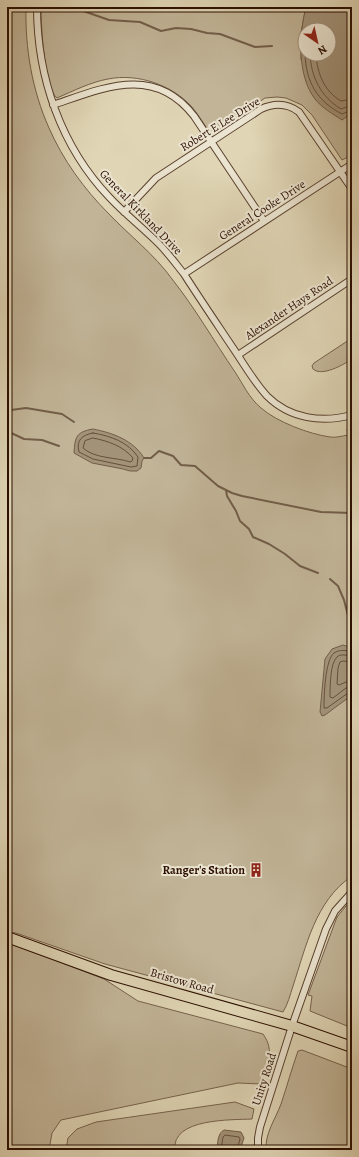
<svg xmlns="http://www.w3.org/2000/svg" width="359" height="1157" font-family="Alegreya,serif">
<style>
.green{fill:#c1b497;stroke:#76614c}
.water{fill:#a29278;stroke:#725d48;fill-rule:evenodd}
.lines{fill:none;stroke-linecap:round;stroke-linejoin:round}
.shore{stroke:#66503c;stroke-width:1}
.stream{stroke:#725d48;stroke-width:2}
.minor-casing{stroke:#58402e;stroke-width:8}
.primary-casing{stroke:#2b0e00;stroke-width:12}
.minor{stroke:#ebe4d0;stroke-width:6}
.primary{stroke:#e0d6b6;stroke-width:10}
.labels{text-anchor:middle;dominant-baseline:central;stroke-width:4;stroke-linejoin:round;paint-order:stroke}
.street-label{font-size:12px;fill:#2b0e00;stroke:#ebe4d0}
.poi-label{font-size:12px;font-weight:bold;fill:#2b0e00;stroke:#ebe4d0;text-anchor:end}
</style>
<rect width="100%" height="100%" fill="#e0d6b6"/>
<filter id="stains"><feTurbulence type="fractalNoise" baseFrequency=".005" numOctaves="4"/><feColorMatrix values="0 0 0 0 .2 0 0 0 0 .09 0 0 0 0 .02 0 0 0 .5 -.17"/></filter>
<radialGradient id="worn" r=".72"><stop offset=".6" stop-color="#630" stop-opacity="0"/><stop offset="1" stop-color="#630" stop-opacity=".3"/></radialGradient>
<!-- green -->
<path class="green" d="M7,7H26C25,48 32,90 49,128C63,160 84,189 109,214C130,236 154,254 172,279C195,308 214,341 235,372C243,384 249,398 261,408C277,422 309,434 330,437C336,438 342,436 348,435L347,429L352,428V876C315,901 306,947 293,986C290,995 288,1004 283,1012L105,964L16,933L7,932Z
M41,7H306L301,32V60L349,115L352,113V155L342,160L312,115L302,105L286,98L277,97L265,98L211,135C205,125 199,116 192,107C172,85 138,73 108,79C91,82 73,91 57,98C44,88 41,24 41,7Z
M352,338V359C343,365 322,377 313,369L312,366L314,363Z
M352,901V1028L310,1011L312,996L308,995L337,917L346,906Z
M7,942L104,979L138,1001L263,1034C276,1052 266,1065 261,1084L238,1083L61,1120L52,1133L49,1150H7Z
M302,1050L352,1069V1150H266C265,1133 275,1120 281,1104C287,1086 292,1068 298,1051Z
M235,1102L254,1109L252,1119C232,1120 171,1118 175,1150H66L68,1138L77,1129L96,1122Z"/>
<!-- water -->
<path class="water" d="M306,7H352V113L342,120C333,114 322,108 315,99C297,76 299,34 306,7ZM305,30H329V54H305Z
M93,429C113,433 133,440 144,458L142,461L141,468L137,471H130L123,469L92,463L74,453C75,437 76,432 93,429Z
M343,645L352,648V695L325,715L322,716L320,712L325,659L332,649Z
M224,1130L241,1132L244,1138L240,1150H217C218,1143 217,1134 224,1130Z"/>
<g class="lines">
<!-- shore -->
<path class="shore" d="M305,54C306,82 317,101 342,114L352,110
M310,54C311,77 321,97 341,109L352,105
M316,54C317,73 324,91 341,101L352,99
M93,433C111,436 128,442 138,457L137,466L131,467L93,459L79,452C76,440 82,435 93,433Z
M93,438C108,441 123,446 133,458L132,461L130,462C116,457 95,459 83,448L85,441Z
M352,651C345,651 340,649 334,653C325,660 324,696 324,708H327L348,693L352,692
M352,656C347,656 341,653 337,657C330,663 330,688 330,697L333,698L346,688L352,687
M352,662L343,661L340,662L338,668L337,684L339,685L346,682L352,681
M221,1150L223,1137L225,1135L239,1137L240,1139L237,1150"/>
<!-- stream -->
<path class="stream" d="M72,7L109,20L140,22L161,31L176,28L191,29L207,33L220,34L255,47L272,46
M7,413L11,410L26,408L62,414L74,422
M7,431L24,439L42,440L59,446
M144,458H151L159,451L173,456L181,465L195,466L218,486L232,493L242,496L321,512L352,513
M226,490L227,496L236,511L240,521L249,529L253,537L269,544L285,554L300,566L318,573
M330,579L338,586L344,600L352,631"/>
<defs>
<path id="minor" d="M37,7C37,77 61,147 110,198C125,214 143,228 159,244C168,253 176,264 184,274C200,299 217,324 233,348C244,364 254,382 267,396C290,419 322,423 352,415
M53,105C103,88 154,64 194,116L264,221
M124,212L156,178L261,109C274,103 287,103 299,112L352,189
M184,274L352,164
M238,355L352,279
M258,1150V1138L260,1127L292,1026L326,929L335,911L352,892"/>
<path id="primary" d="M7,937L111,975L292,1026L352,1047"/>
</defs>
<!-- minor casing -->
<use href="#minor" class="minor-casing"/>
<!-- primary casing -->
<use href="#primary" class="primary-casing"/>
<!-- minor -->
<use href="#minor" class="minor"/>
<!-- primary -->
<use href="#primary" class="primary"/>
</g>
<!-- icons -->
<defs>
<symbol id="building-bare" viewBox="-9 -9 18 18"><path d="M-4-6H4V6H1V3H-1V6H-4ZM-2.5-4.3h1.7v1.8h-1.7ZM.8-4.3h1.7v1.8H.8ZM-2.5-1h1.7V.8h-1.7ZM.8-1h1.7V.8H.8Z" fill="#8f2418" stroke="#ebe4d0" stroke-width="2.5" paint-order="stroke"/></symbol>
</defs>
<g fill-rule="evenodd">
<use href="#building-bare" x="246" y="860" width="20" height="20"/>
</g>
<g class="labels">
<!-- street labels -->
<g class="street-label">
<text transform="translate(220 124) rotate(-32)">Robert E Lee Drive</text>
<text transform="translate(262 210) rotate(-33)">General Cooke Drive</text>
<text transform="translate(141 212) rotate(46)">General Kirkland Drive</text>
<text transform="translate(289 308) rotate(-34)">Alexander Hays Road</text>
<text transform="translate(182 981) rotate(16)">Bristow Road</text>
<text transform="translate(264 1079) rotate(-72)">Unity Road</text>
</g>
<!-- poi labels -->
<g class="poi-label">
<text x="245" y="870">Ranger's Station</text>
</g>
</g>
<!-- margin -->
<rect width="359" height="1157" fill="none" stroke="#e0d6b6" stroke-width="24"/>
<rect x="8" y="8" width="343" height="1141" fill="none" stroke="#2b0e00" stroke-width="2"/>
<rect x="12" y="12" width="335" height="1133" fill="none" stroke="#2b0e00"/>
<!-- north arrow -->
<g transform="translate(317 42) rotate(146)"><circle r="19" fill="#ebe4d0" stroke="#9e8e7d"/>
<path d="M0-3L7 15L0 10L-7 15Z" fill="#8f2418"/>
<text y="-6" font-size="11" font-weight="bold" text-anchor="middle" fill="#2b0e00">N</text>
</g>
<rect width="100%" height="100%" filter="url(#stains)"/>
<rect width="100%" height="100%" fill="url(#worn)"/>
</svg>
